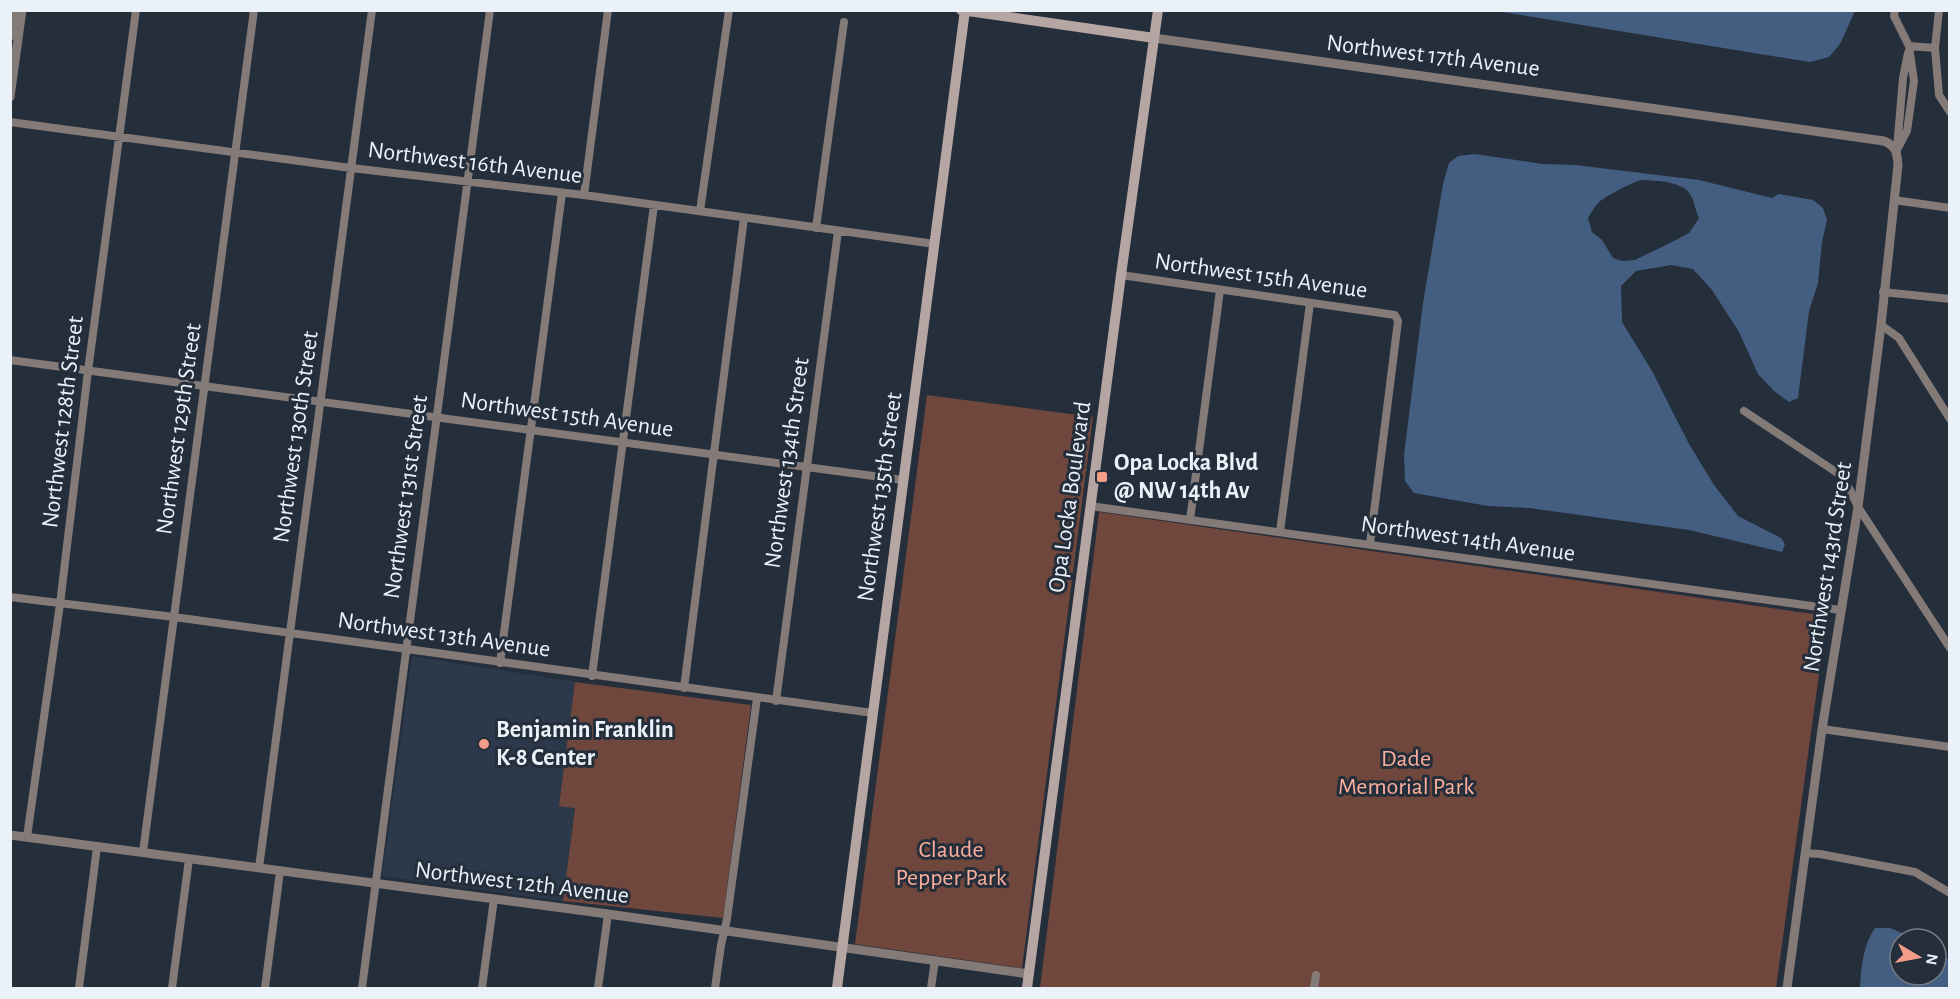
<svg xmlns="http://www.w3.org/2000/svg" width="1960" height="999" font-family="'Alegreya Sans',sans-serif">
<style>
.built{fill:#2b394b}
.green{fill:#70473c}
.water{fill:#445e82;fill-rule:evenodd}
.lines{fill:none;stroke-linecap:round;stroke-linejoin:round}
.minor{stroke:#847b78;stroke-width:8}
.tertiary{stroke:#847b78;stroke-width:9}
.secondary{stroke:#b5a6a3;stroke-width:10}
.poi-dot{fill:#f49e89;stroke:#252e3b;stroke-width:2}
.labels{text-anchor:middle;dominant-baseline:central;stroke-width:6;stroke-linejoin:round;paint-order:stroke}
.street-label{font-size:24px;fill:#eaf1f9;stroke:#252e3b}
.poi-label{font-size:24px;font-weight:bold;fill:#eaf1f9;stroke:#252e3b;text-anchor:start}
.park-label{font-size:24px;fill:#fdaf9c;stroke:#252e3b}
</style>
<rect width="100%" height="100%" fill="#252e3b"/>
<!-- built -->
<path class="built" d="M412,656L575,682L559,806L575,807L563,901L382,876Z"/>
<!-- green -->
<path class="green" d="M927,395L1093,417L1022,968L855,944Z
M1099,512L1827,616L1776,988H1040Z
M575,682L751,705L723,918L563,901L575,808L559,806Z"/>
<!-- water -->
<path class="water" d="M1496,11L1855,10V11L1840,44L1829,57L1810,62Z
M1475,154L1543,164L1575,165L1699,180L1772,198L1779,194L1813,200L1823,208L1827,220L1822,242L1818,283L1809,311L1798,398L1789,402L1774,391L1758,374L1739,332L1712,290L1693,269L1671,265L1636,271L1621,286L1622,322L1652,371L1689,444L1714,485L1738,516L1781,538L1785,544L1782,552L1689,530L1529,508L1488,506L1414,493L1405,481L1404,455L1423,303L1443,184L1449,163L1458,156ZM1641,180C1657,181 1687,180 1693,200C1695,206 1696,212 1699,218L1689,233L1676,240L1635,260L1622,261L1613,258L1602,240L1592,232L1588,218C1591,213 1595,206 1599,202C1606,196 1633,182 1641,180Z
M1875,928H1890L1917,939H1900V975H1936V951L1949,960V988H1860C1861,968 1863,945 1875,928Z"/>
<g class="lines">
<!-- minor -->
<path class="minor" d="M1895,10L1894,16L1909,46L1914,81L1907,131L1897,150
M1939,10L1935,48L1939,95L1950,112
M1909,46L1935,48
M10,122L351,168L584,195L935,244
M1897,148L1903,78L1908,53
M584,195L608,10
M1894,200L1950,208
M700,211L729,10
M816,228L844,22
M1121,275L1395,315L1398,321L1370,544
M1883,292L1950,299
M1881,325L1899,338L1950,419
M10,360L903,480
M1744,411L1839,474L1850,490L1858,507L1950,648
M1090,506L1840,610
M1190,520L1220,290
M1280,532L1310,303
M10,597L174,617L873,713
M500,663L562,193
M592,676L654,205
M684,688L744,218
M776,701L838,231
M1822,729L1950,747
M27,837L60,604L88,371L136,10
M143,852L254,10
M1805,853L1820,854L1915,872L1950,893
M259,868L372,10
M79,988L97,847
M172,988L189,859
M265,988L280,871
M362,988L490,10
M482,988L494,899
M598,988L608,914
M715,988L721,945L727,919L757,698
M931,988L935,960
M1314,988L1316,975"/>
<!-- tertiary -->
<path class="tertiary" d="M10,36L14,10
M1154,38L1884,141C1896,146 1897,152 1898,165L1881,325L1858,507L1822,729L1787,988
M10,97L22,10
M10,835L608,914L1029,974"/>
<!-- secondary -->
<path class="secondary" d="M961,10L1154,38
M837,988L965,10
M1027,988L1121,275L1158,10"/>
</g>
<!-- markers -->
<g class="poi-dot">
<rect x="1096" y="471" width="12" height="12" rx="3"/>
<circle cx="484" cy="744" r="6"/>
</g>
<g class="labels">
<!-- street labels -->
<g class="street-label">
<text transform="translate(1433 56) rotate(7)">Northwest 17th Avenue</text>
<text transform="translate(475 163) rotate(7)">Northwest 16th Avenue</text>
<text transform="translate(1261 276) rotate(8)">Northwest 15th Avenue</text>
<text transform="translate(567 415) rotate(8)">Northwest 15th Avenue</text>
<text transform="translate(63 422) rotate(-83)">Northwest 128th Street</text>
<text transform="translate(179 429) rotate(-82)">Northwest 129th Street</text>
<text transform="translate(296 437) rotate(-82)">Northwest 130th Street</text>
<text transform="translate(787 463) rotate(-82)">Northwest 134th Street</text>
<text transform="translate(406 497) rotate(-82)">Northwest 131st Street</text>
<text transform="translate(880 497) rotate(-82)">Northwest 135th Street</text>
<text transform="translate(1070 497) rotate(-82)">Opa Locka Boulevard</text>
<text transform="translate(1468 539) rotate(8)">Northwest 14th Avenue</text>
<text transform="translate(1828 567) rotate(-81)">Northwest 143rd Street</text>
<text transform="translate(444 635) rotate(8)">Northwest 13th Avenue</text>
<text transform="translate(522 883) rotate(7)">Northwest 12th Avenue</text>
</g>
<!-- poi labels -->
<g class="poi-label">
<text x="1114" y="463">Opa Locka Blvd<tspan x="1114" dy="28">@ NW 14th Av</tspan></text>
<text x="496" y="730">Benjamin Franklin<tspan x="496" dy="28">K-8 Center</tspan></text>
</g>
<!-- park labels -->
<g class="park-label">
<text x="1406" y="759">Dade<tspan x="1406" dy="28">Memorial Park</tspan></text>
<text x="951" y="850">Claude<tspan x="951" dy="28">Pepper Park</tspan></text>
</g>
</g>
<!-- border -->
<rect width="1960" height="999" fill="none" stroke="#eaf1f9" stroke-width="24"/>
<!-- north arrow -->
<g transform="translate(1918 957) rotate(100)"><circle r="28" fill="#252e3b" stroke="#747c87" stroke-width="1.5"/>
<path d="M0-4.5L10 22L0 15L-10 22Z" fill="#f49e89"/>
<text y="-9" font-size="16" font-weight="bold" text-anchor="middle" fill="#eaf1f9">N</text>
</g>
</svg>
